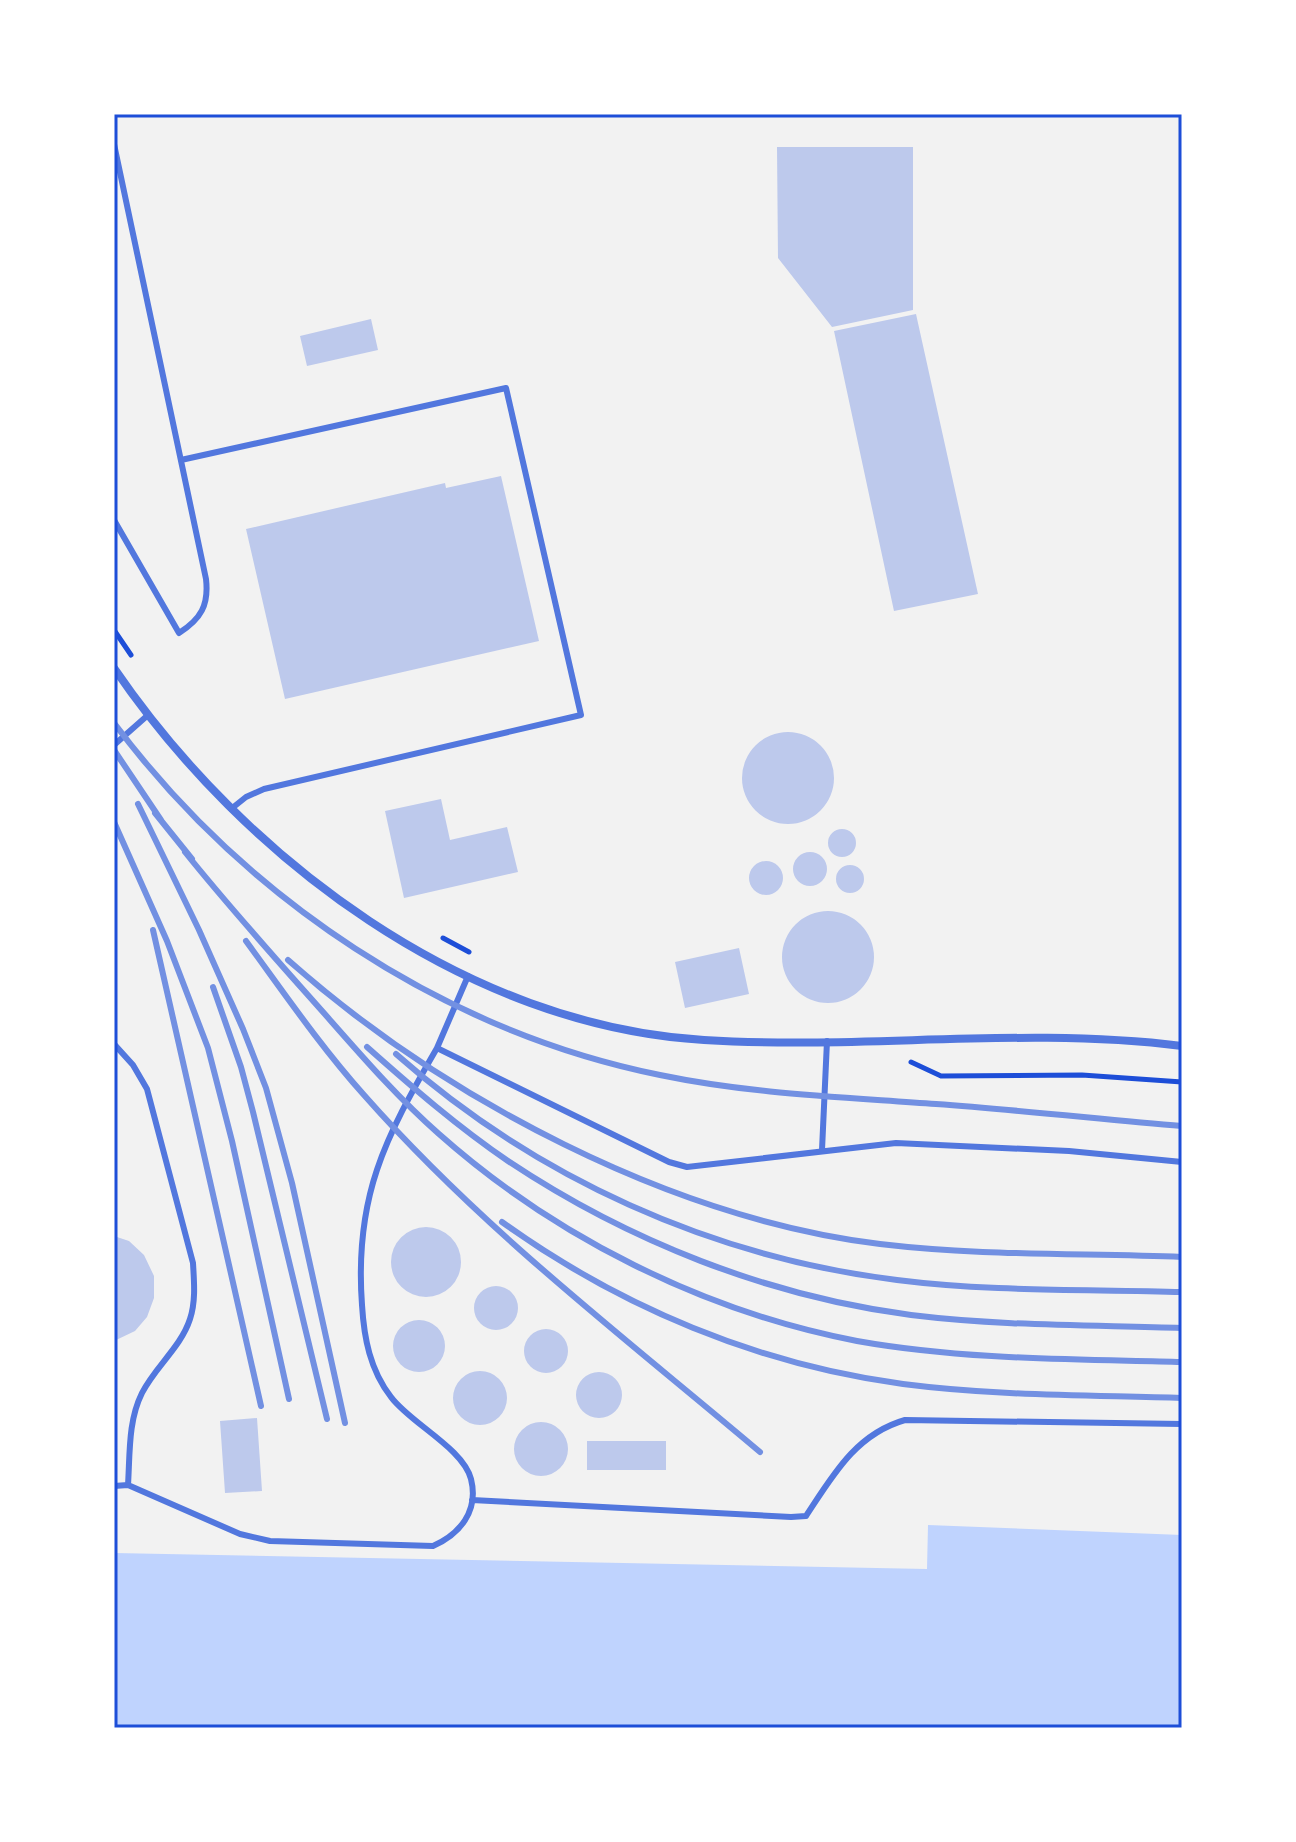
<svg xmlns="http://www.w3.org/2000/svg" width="1296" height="1842" font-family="Inter,sans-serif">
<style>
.water{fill:#bfd3fe}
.building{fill:#bdc9ec}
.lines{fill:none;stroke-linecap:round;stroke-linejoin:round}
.path{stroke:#1d4ed8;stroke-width:5}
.service{stroke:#5277de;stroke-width:6}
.minor{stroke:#5277de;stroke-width:8}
.rail{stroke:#7290e2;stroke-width:6}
.neatline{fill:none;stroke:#1d4ed8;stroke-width:3}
</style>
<rect width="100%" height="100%" fill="#f2f2f2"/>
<!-- water -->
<path class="water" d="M928,1525L1182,1535V1728H114V1553L927,1569Z"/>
<!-- building -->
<path class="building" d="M777,147H913V310L832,327L778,258Z
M916,314L978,594L894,611L834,331Z
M371,319L378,350L307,366L300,336Z
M501,476L539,641L285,699L246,529L445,483L446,488Z
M742 778a46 46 0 1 1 92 0a46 46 0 1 1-92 0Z
M441,799L450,840L507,827L518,872L404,898L385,811Z
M828 843a14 14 0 1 1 28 0a14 14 0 1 1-28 0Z
M793 869a17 17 0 1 1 34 0a17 17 0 1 1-34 0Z
M749 878a17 17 0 1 1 34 0a17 17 0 1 1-34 0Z
M836 879a14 14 0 1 1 28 0a14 14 0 1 1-28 0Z
M782 957a46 46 0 1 1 92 0a46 46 0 1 1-92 0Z
M739,948L749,994L685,1008L675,962Z
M391 1262a35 35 0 1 1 70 0a35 35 0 1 1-70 0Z
M114,1236L129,1241L144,1255L154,1276V1298L147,1317L135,1331L114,1341Z
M474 1308a22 22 0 1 1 44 0a22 22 0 1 1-44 0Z
M393 1346a26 26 0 1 1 52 0a26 26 0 1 1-52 0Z
M524 1351a22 22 0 1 1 44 0a22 22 0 1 1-44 0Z
M453 1398a27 27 0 1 1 54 0a27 27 0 1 1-54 0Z
M576 1395a23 23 0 1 1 46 0a23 23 0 1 1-46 0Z
M257,1418L262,1491L225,1493L220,1421Z
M514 1449a27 27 0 1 1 54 0a27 27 0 1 1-54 0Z
M587,1441H666V1470H587Z"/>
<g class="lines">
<!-- path -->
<path class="path" d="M114,630L131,655
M443,938L469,952
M911,1062L941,1076L1082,1075L1182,1082"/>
<!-- service -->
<path class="service" d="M114,144L206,579C209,605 201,619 179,633L114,520
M181,460L506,388L581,715L264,789L246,797L231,809
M114,745L148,715
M468,976L437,1048L669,1162L687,1167L896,1143L1069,1151L1182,1162
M114,1044L133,1065L147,1089L193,1263C194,1281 196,1301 190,1319C181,1347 155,1367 142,1393C128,1421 130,1454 128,1485
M822,1150L827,1041
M114,1486L128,1485L240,1534L270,1541L433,1546C460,1534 479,1511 471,1479C463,1448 410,1423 391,1397C370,1370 364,1338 362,1305C354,1197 385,1138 437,1048
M472,1500L791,1517L806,1516C833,1475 856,1434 905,1420L1182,1424"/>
<!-- minor -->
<path class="minor" d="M114,668C245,860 467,1026 704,1040C863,1050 1023,1026 1182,1046"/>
<!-- rail -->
<path class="rail" d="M114,723C246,899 443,1031 660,1075C751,1094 843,1097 936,1104C1018,1110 1100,1119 1182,1126
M114,750L161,820
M138,804L199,930L243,1029L266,1088L292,1183L345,1423
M155,813L192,859
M114,822L167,941L208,1048L232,1141L289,1399
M185,852C229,907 276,959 323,1012C360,1054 397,1097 439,1134C555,1237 705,1312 857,1341C964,1360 1074,1359 1182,1362
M153,930L261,1406
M246,941C284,993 321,1047 364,1095C482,1229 624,1337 760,1452
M288,960C445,1099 670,1218 880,1244C980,1256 1082,1253 1182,1257
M213,987L241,1067L253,1112L327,1419
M367,1047C412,1087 458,1127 508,1161C628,1241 767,1296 911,1315C1000,1326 1092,1325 1182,1328
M396,1054C536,1178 711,1257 897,1280C991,1292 1087,1289 1182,1292
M502,1222C620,1307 759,1365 903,1384C996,1396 1089,1395 1182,1398"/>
</g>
<!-- border -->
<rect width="1296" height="1842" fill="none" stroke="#ffffff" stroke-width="232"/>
<rect x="116" y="116" width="1064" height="1610" class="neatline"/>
</svg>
